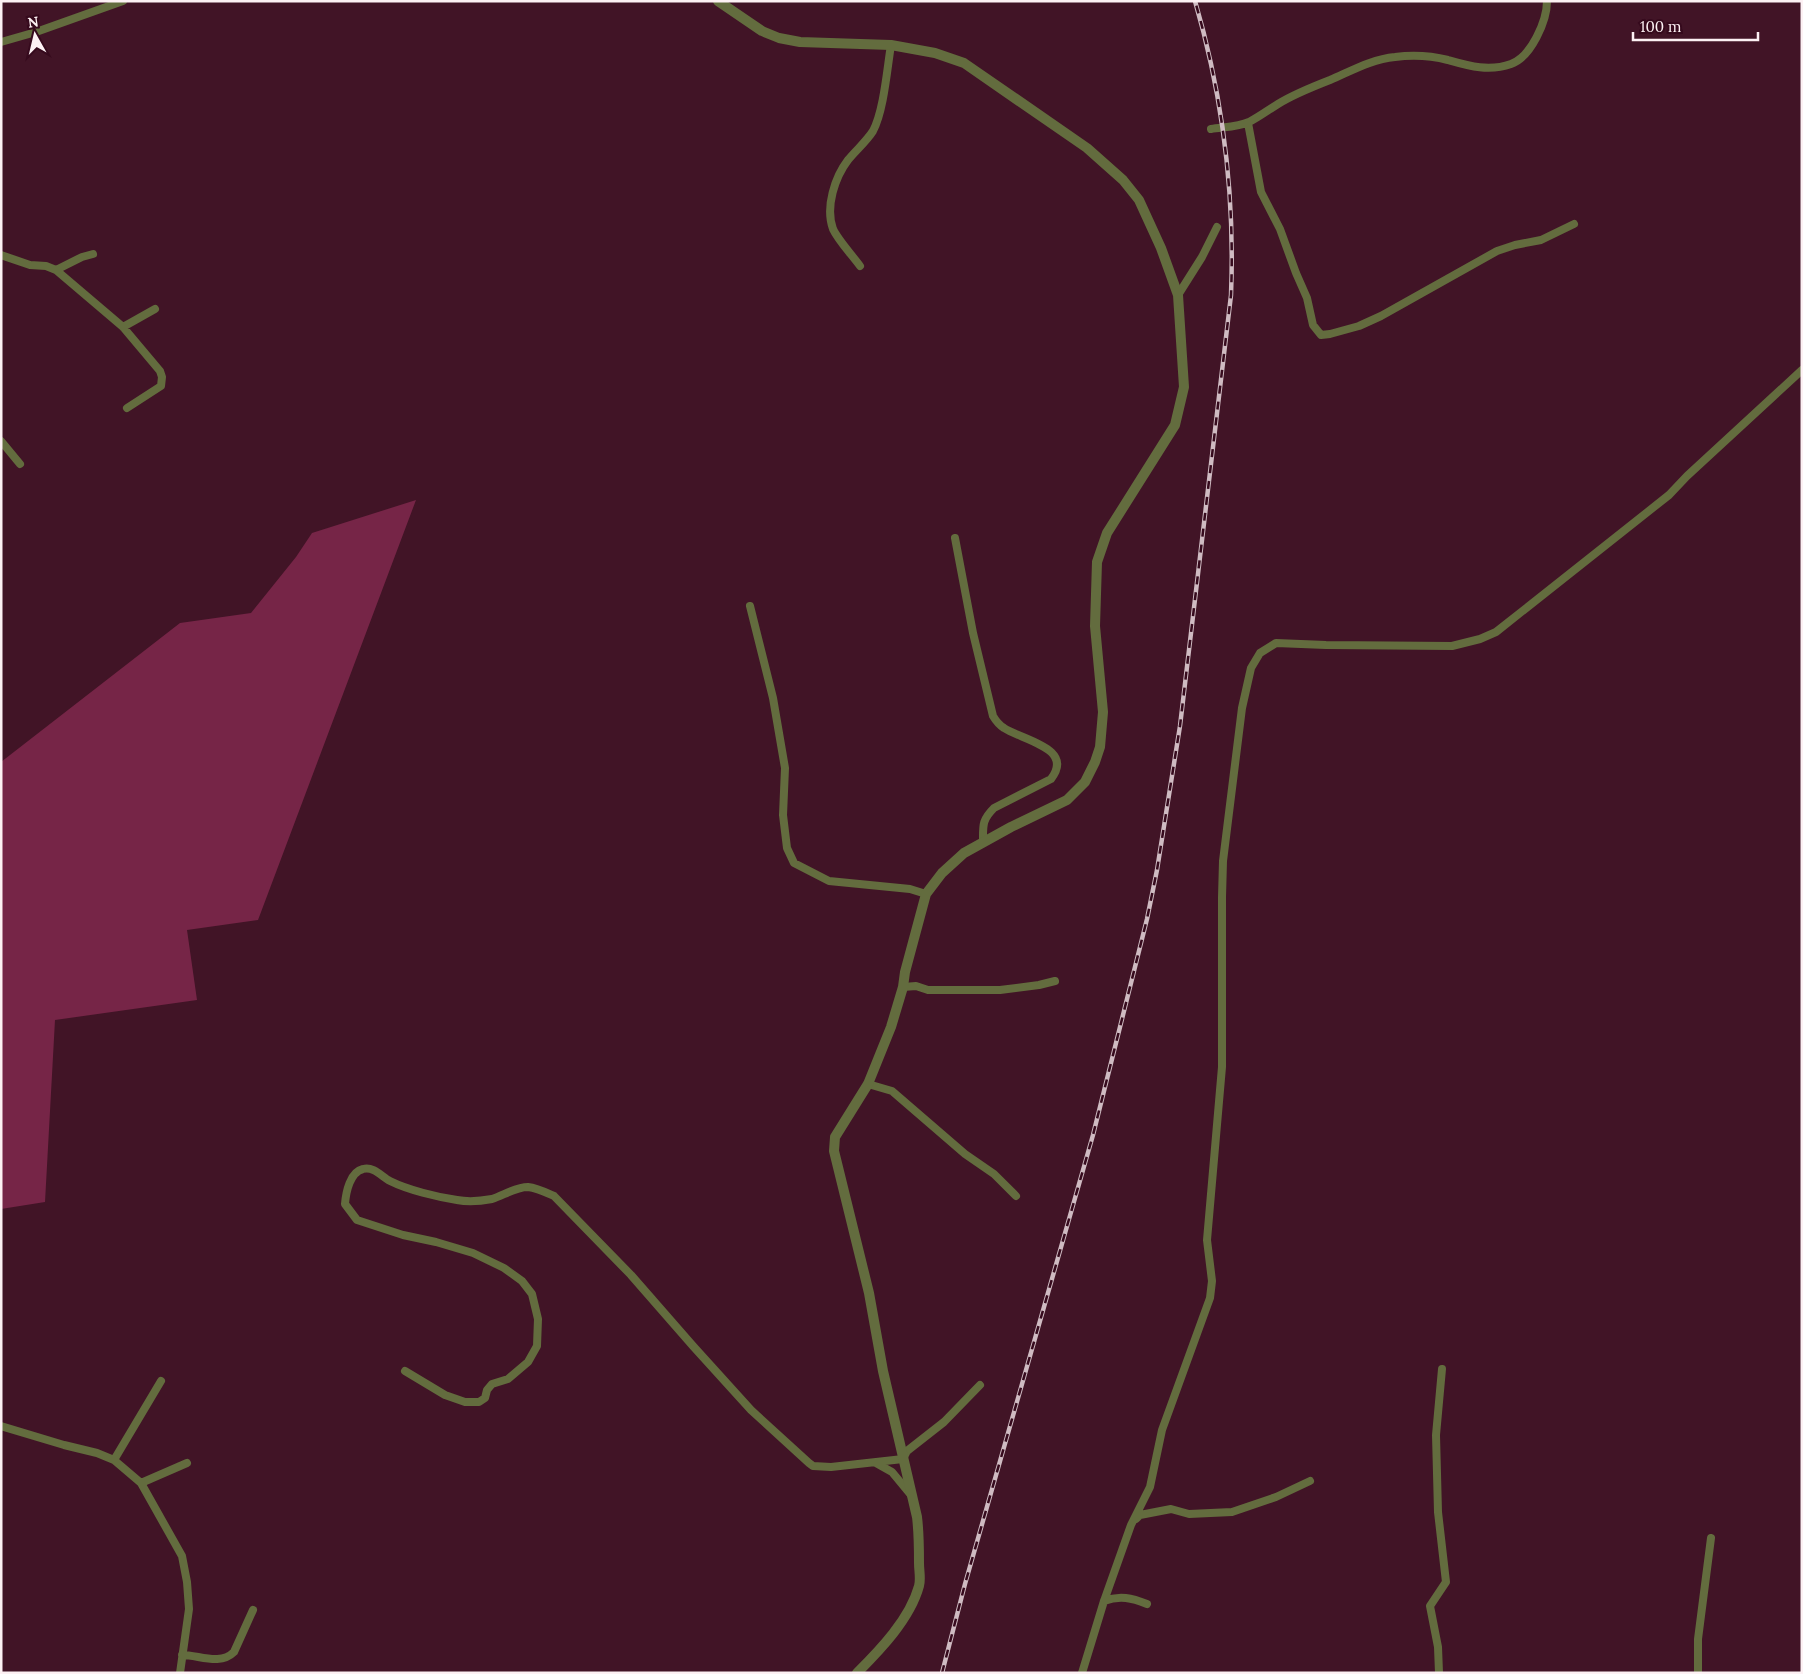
<svg xmlns="http://www.w3.org/2000/svg" width="1803" height="1674" font-family="Lora,serif">
<style>
.green{fill:#762547}
.lines{fill:none;stroke-linecap:round;stroke-linejoin:round}
.minor{stroke:#636c3e;stroke-width:8}
.tertiary{stroke:#636c3e;stroke-width:10}
.rail-casing{stroke:#cfbbc2;stroke-width:4.5}
.rail{stroke:#360a1d;stroke-width:2.5;stroke-dasharray:8;stroke-linecap:butt}
</style>
<rect width="100%" height="100%" fill="#411426"/>
<!-- green -->
<path class="green" d="M416,500L258,920L187,930L197,1000L55,1020L45,1202L1,1209V762L180,623L251,613L296,557L312,533Z"/>
<g class="lines">
<!-- minor -->
<path class="minor" d="M1,42L36,32L123,1
M1248,123L1261,192L1280,229L1296,273L1307,298L1313,325L1321,335L1330,334L1359,326L1381,316L1497,251L1515,245L1541,240L1574,224
M1211,129C1223,127 1238,127 1249,122C1259,117 1268,110 1278,104C1294,94 1312,87 1330,80C1351,71 1372,59 1395,57C1411,55 1432,56 1448,60C1469,66 1489,72 1511,64C1531,57 1547,21 1547,1
M1,255L30,265L46,266L56,270L123,327L160,371L162,377L161,386L127,408
M860,266C852,255 838,240 833,229C825,207 835,177 848,160C856,150 866,142 873,131C884,110 887,69 891,45
M56,270L82,257L93,254
M1178,295L1202,257L1217,227
M123,327L155,309
M1,441L20,464
M955,538L973,633L993,716C996,721 999,725 1004,728C1022,740 1075,748 1051,779L994,808C982,820 983,825 983,841
M750,606L773,698L785,768L783,815L787,848L794,863L829,881L910,889L926,894
M903,987L916,986L928,990H1000L1039,985L1055,981
M868,1084L892,1091L965,1154L994,1174L1016,1196
M405,1371L445,1395L465,1402H479L485,1398L487,1390L492,1384L508,1379L528,1362L537,1346L538,1319L532,1294L522,1281L504,1268L473,1253L436,1242L403,1235L357,1220L345,1204C346,1192 350,1172 363,1169C374,1166 382,1177 390,1181C408,1190 437,1197 457,1200C468,1202 481,1201 492,1199C504,1195 516,1187 528,1187C537,1188 545,1192 554,1196L631,1275L693,1346L751,1410L809,1463L813,1466L831,1467L903,1459L907,1451L944,1422L980,1385
M1,1426L64,1445L97,1453L114,1460L141,1483L182,1556L187,1582L189,1609L180,1673
M114,1460L161,1381
M876,1463L892,1472L911,1495
M141,1483L187,1463
M1136,1519L1140,1515L1171,1509L1189,1514L1232,1512L1276,1497L1310,1481
M1104,1601C1120,1595 1132,1598 1147,1604
M182,1655C199,1655 220,1666 234,1652L253,1610
M1082,1673L1104,1601L1131,1525L1150,1487L1162,1430L1210,1298L1212,1281L1207,1240L1222,1067V897L1223,861L1242,708L1251,668L1260,653L1276,643L1326,645L1452,646L1480,639L1496,632L1669,495L1687,476L1802,370
M1439,1673L1438,1647L1430,1606L1446,1582L1438,1512L1436,1435L1442,1369
M1698,1673V1639L1711,1538"/>
<!-- tertiary -->
<path class="tertiary" d="M718,1L762,31L779,38L800,42L891,45L935,53L964,63L1087,148L1123,180L1139,200L1161,248L1178,295L1184,387L1175,425L1107,533L1097,562L1095,626L1103,712L1100,747L1095,762L1085,782L1067,800L1011,827L964,853L942,873L926,894L905,972L903,987L891,1027L868,1084L835,1137L834,1151L869,1293L883,1371L917,1517C919,1533 919,1548 919,1563C919,1571 921,1579 919,1586C910,1619 880,1650 857,1673"/>
<defs>
<path id="rail" d="M942,1673L965,1584L1093,1135L1147,919L1157,870L1180,726L1231,295C1235,196 1223,97 1195,1"/>
</defs>
<!-- rail casing -->
<use href="#rail" class="rail-casing"/>
<!-- rail -->
<use href="#rail" class="rail"/>
</g>
<!-- border -->
<rect width="1803" height="1674" fill="none" stroke="#fdf1f4" stroke-width="5"/>
<!-- north arrow -->
<g transform="translate(35 35) rotate(352)" stroke="#360a1d" stroke-width="4" paint-order="stroke">
<path d="M0-4L9 19L0 12L-9 19Z" fill="#fdf1f4"/>
<text y="-8" font-size="14" font-weight="bold" text-anchor="middle" fill="#fdf1f4">N</text>
</g>
<!-- scale -->
<path d="M1633 32v8h125v-8" fill="none" stroke="#fdf1f4" stroke-width="2.5"/>
<text x="1640" y="32" font-size="15" fill="#fdf1f4" stroke="#360a1d" stroke-width="4" paint-order="stroke">100 m</text>
</svg>
